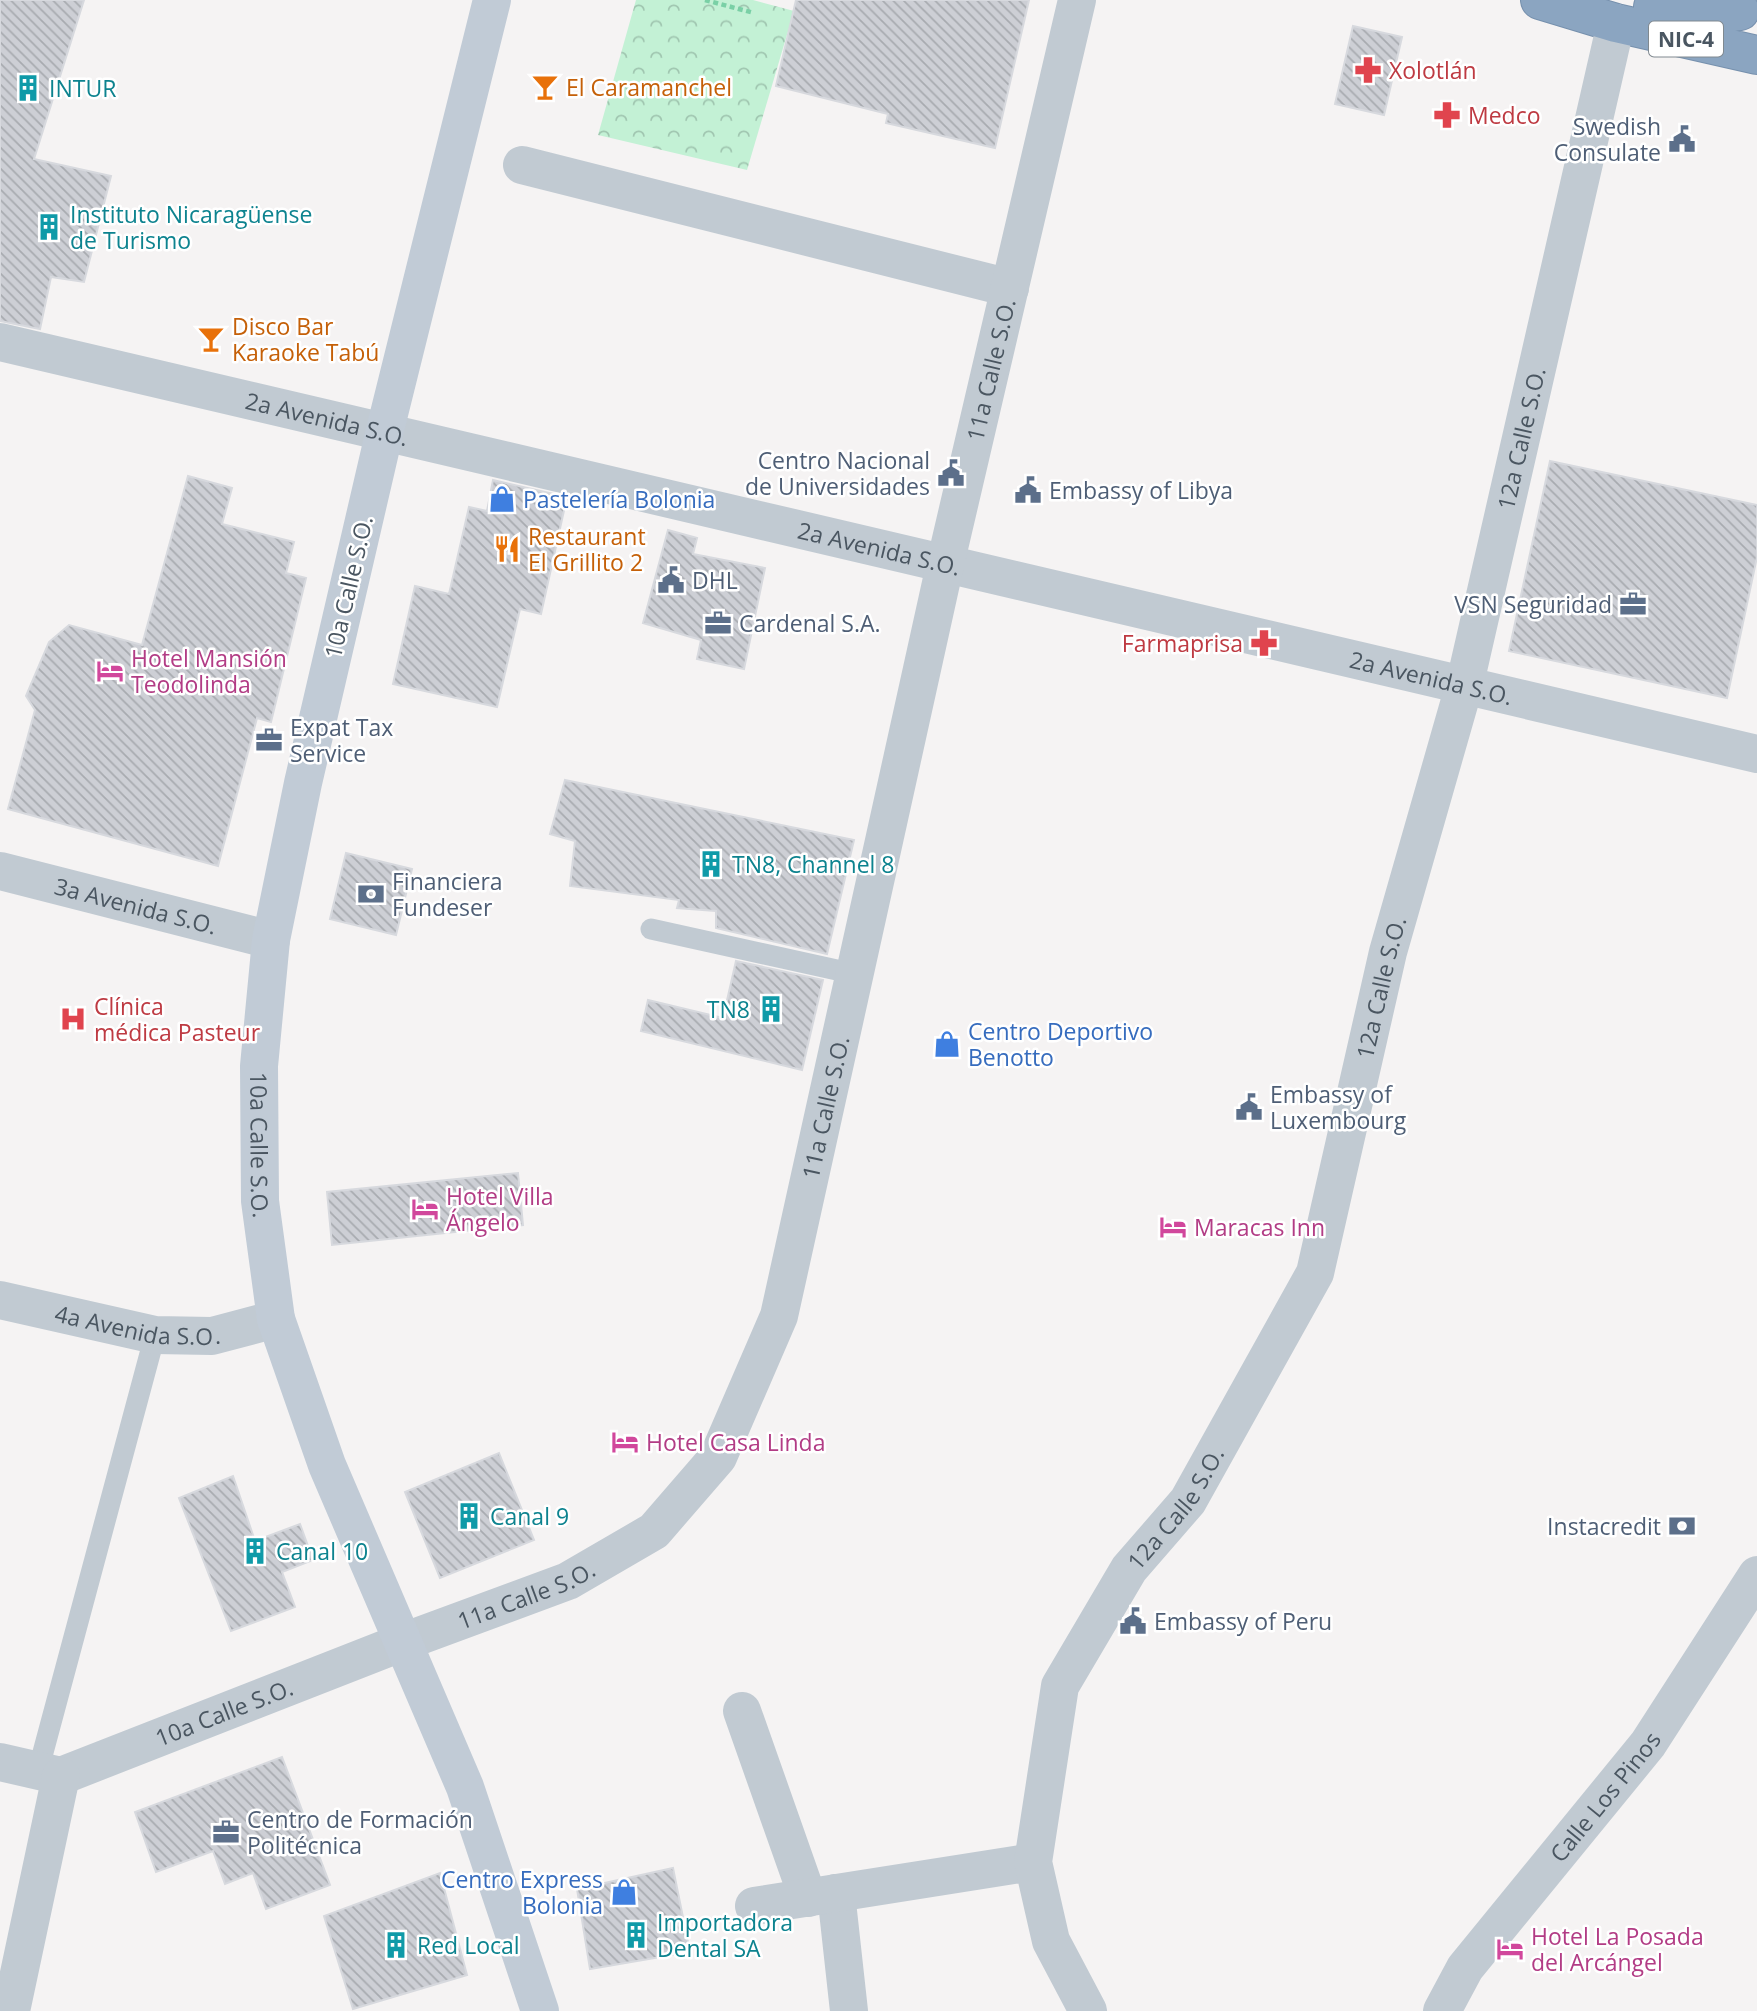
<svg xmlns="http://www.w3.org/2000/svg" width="1757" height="2011" font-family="'Open Sans',sans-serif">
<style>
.park{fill:url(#park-crowns)}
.building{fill:url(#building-back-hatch);stroke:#d7d9de;stroke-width:2}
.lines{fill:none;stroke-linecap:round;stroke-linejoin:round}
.highway-casing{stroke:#7690ad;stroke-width:40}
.path{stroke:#7ad0a6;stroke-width:4.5;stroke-dasharray:5 3.5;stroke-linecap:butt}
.lane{stroke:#c1cad2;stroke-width:21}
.street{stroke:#c1cad2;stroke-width:38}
.secondary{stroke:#c1cbd6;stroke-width:38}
.highway{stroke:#8ba5c1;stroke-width:38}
.labels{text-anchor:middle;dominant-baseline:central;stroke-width:5;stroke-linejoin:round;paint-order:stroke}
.shield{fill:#fff;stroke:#808990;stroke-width:2}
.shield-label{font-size:21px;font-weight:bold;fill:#4a5661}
.health-label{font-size:23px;fill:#be3a42;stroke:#fff;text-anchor:start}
.food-label{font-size:23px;fill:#c56008;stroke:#fff;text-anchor:start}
.culture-label{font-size:23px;fill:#0d838f;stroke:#fff;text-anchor:start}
.service-label{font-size:23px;fill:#4e5e75;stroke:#fff;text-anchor:start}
.street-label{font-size:23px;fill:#4a5661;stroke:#fff}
.shop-label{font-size:23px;fill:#366cbe;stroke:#fff;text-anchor:start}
.hotel-label{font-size:23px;fill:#b23c85;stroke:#fff;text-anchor:start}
</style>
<defs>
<pattern id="park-crowns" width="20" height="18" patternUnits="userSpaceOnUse" patternTransform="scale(1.75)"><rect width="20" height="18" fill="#c3f1d5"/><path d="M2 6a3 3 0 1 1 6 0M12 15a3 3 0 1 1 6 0" fill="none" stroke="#a0c6b0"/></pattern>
<pattern id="building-back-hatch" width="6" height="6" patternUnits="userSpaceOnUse" patternTransform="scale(1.75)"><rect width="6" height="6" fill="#cdcfd5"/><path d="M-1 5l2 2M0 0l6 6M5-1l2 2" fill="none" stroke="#a8abb0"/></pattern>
</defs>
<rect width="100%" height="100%" fill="#f5f3f3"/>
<!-- park -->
<path class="park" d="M636,0H753L794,11L747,170L598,135Z"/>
<!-- building -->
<path class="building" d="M0,0H84L34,159L111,176L84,282L51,277L40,329L0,321Z
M796,0H1029L995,148L886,123L888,114L776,86Z
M1353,26L1402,37L1384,115L1335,104Z
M1550,461L1757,505V557L1727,698L1509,651Z
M188,476L232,488L222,524L294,542L286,573L306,578L271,722L257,718L218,866L8,809L35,710L26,696L49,642L69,625L142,645Z
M493,480L567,497L541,614L520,609L497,707L393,684L415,586L449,594L469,507L487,511Z
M668,530L697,538L693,554L765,568L744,669L697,659L701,640L643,623Z
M565,780L854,840L827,954L716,928V911L677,908L679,900L570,886L575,841L550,834Z
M346,853L412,869L396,935L330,919Z
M736,961L823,980L802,1070L641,1031L648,1000L723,1018Z
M518,1173L523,1225L332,1245L327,1192Z
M499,1453L534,1540L440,1578L405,1492Z
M233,1476L255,1541L300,1524L313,1560L282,1572L295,1607L231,1631L179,1498Z
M282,1757L330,1885L266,1909L253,1873L225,1884L213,1851L156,1872L135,1812Z
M673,1868L690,1952L590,1969L577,1889Z
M440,1873L467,1975L353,2009L324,1916Z"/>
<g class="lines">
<defs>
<path id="highway" d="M1540,0L1616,23L1757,55
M1653,7L1701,15L1740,11"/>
</defs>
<!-- highway casing -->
<use href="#highway" class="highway-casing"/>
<!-- path -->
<path class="path" d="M705,0L754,13"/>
<!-- lane -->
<path class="lane" d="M651,929L855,974
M38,1771L155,1335"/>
<!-- street -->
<g class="street">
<path d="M522,165L1010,288"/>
<path id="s1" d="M0,342L1757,754"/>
<path id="s2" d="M0,871L271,940"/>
<path id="s3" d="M0,1300L155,1335L212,1336L276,1319"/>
<path d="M742,1711L808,1898"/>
<path d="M0,1762L61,1776"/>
<path id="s4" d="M61,1776L403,1642L568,1581L654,1531L718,1457L779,1316L945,565L1077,0"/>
<path d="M836,1893L849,2011"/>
<path d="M754,1906L1033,1862"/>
<path d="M11,2011L61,1776"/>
<path id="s5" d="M1088,2011L1051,1941L1033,1862L1060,1686L1129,1569L1188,1501L1315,1273L1388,952L1465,683L1616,23"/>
<path id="s6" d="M1442,2011L1465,1968L1648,1744L1757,1575"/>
</g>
<!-- secondary -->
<path class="secondary" id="s7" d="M492,0L385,430L303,783L271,940L259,1066L260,1201L276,1319L327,1465L465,1787L540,2011"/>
<!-- highway -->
<use href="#highway" class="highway"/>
</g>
<!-- icons -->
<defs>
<symbol id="pharmacy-bare" viewBox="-9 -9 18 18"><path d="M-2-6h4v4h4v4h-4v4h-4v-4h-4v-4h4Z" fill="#e0444e" stroke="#fff" stroke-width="2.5" paint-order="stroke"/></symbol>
<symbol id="bar-bare" viewBox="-9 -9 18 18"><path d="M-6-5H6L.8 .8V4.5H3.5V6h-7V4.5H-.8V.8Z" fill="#e8710a" stroke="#fff" stroke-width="2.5" paint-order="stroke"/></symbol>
<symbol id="building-bare" viewBox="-9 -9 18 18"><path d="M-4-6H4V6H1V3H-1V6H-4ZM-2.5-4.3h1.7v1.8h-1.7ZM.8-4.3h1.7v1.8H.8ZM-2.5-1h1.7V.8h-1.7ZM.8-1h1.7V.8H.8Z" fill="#0f9aa8" stroke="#fff" stroke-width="2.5" paint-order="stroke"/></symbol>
<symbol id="civic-bare" viewBox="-9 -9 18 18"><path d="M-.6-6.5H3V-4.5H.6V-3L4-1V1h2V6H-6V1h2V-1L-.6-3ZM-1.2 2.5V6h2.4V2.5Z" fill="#5c6f8a" stroke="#fff" stroke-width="2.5" paint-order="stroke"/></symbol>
<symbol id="shop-bare" viewBox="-9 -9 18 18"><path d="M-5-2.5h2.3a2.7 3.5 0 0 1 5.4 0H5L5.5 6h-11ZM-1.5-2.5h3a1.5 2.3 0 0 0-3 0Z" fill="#3f7fe0" stroke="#fff" stroke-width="2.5" paint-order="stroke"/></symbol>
<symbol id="restaurant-bare" viewBox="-9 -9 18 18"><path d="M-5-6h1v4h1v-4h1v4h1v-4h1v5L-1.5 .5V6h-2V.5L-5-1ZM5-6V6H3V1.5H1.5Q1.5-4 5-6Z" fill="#e8710a" stroke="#fff" stroke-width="2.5" paint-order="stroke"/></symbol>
<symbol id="office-bare" viewBox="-9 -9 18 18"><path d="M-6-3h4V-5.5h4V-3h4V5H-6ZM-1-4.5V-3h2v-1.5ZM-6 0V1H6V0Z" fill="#5c6f8a" stroke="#fff" stroke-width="2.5" paint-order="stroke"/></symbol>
<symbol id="hotel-bare" viewBox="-9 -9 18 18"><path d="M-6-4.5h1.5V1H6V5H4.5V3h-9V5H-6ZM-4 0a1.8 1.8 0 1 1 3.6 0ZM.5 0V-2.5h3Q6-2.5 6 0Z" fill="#d1479c" stroke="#fff" stroke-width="2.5" paint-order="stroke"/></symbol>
<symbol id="bank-bare" viewBox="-9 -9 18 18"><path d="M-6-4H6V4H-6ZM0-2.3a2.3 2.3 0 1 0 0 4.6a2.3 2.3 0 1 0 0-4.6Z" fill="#5c6f8a" stroke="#fff" stroke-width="2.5" paint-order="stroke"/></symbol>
<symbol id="hospital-bare" viewBox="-9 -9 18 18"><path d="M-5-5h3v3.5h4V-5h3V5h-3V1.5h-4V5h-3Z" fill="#e0444e" stroke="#fff" stroke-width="2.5" paint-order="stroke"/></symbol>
</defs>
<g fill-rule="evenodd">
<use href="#pharmacy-bare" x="1349" y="51" width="38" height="38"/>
<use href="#bar-bare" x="526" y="68" width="38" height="38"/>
<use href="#building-bare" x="9" y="69" width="38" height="38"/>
<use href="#pharmacy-bare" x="1428" y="96" width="38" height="38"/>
<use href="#civic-bare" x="1663" y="120" width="38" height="38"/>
<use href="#building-bare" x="30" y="208" width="38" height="38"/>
<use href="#bar-bare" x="192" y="320" width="38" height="38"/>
<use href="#civic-bare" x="932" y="454" width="38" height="38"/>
<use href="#civic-bare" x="1009" y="471" width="38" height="38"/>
<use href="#shop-bare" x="483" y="480" width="38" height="38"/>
<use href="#restaurant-bare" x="488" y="530" width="38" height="38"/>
<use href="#civic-bare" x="652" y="561" width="38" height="38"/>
<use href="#office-bare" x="1614" y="585" width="38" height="38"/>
<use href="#office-bare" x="699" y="604" width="38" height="38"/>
<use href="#pharmacy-bare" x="1245" y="624" width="38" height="38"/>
<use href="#hotel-bare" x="91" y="652" width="38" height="38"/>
<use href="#office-bare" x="250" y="721" width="38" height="38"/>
<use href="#building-bare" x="692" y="845" width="38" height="38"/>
<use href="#bank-bare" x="352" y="875" width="38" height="38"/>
<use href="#building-bare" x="752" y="990" width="38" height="38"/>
<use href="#hospital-bare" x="54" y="1000" width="38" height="38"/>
<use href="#shop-bare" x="928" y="1025" width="38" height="38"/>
<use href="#civic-bare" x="1230" y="1088" width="38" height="38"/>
<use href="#hotel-bare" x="406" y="1190" width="38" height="38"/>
<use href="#hotel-bare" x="1154" y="1208" width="38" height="38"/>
<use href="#hotel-bare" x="606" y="1423" width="38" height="38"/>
<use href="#building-bare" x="450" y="1497" width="38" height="38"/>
<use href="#bank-bare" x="1663" y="1507" width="38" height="38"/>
<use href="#building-bare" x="236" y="1532" width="38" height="38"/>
<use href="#civic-bare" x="1114" y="1602" width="38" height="38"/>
<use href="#office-bare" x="207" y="1813" width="38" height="38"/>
<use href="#shop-bare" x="605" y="1873" width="38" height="38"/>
<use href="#building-bare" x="617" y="1916" width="38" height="38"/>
<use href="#building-bare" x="377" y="1926" width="38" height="38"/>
<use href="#hotel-bare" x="1491" y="1930" width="38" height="38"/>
</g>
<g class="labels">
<!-- shield labels -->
<rect class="shield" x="1649" y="21.5" width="74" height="35" rx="5"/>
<g class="shield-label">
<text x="1686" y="39">NIC-4</text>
</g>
<!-- health labels -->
<g class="health-label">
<text x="1389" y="70">Xolotlán</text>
<text x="1468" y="115">Medco</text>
<text x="1243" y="643" text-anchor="end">Farmaprisa</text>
<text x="94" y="1006">Clínica<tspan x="94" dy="26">médica Pasteur</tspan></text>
</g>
<!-- food labels -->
<g class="food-label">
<text x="566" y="87">El Caramanchel</text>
<text x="232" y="326">Disco Bar<tspan x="232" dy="26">Karaoke Tabú</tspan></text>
<text x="528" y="536">Restaurant<tspan x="528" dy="26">El Grillito 2</tspan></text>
</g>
<!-- culture labels -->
<g class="culture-label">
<text x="49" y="88">INTUR</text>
<text x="70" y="214">Instituto Nicaragüense<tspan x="70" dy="26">de Turismo</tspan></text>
<text x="732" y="864">TN8, Channel 8</text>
<text x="750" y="1009" text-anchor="end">TN8</text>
<text x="490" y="1516">Canal 9</text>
<text x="276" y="1551">Canal 10</text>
<text x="657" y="1922">Importadora<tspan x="657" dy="26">Dental SA</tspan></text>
<text x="417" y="1945">Red Local</text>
</g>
<!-- service labels -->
<g class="service-label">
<text x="1661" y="126" text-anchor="end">Swedish<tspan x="1661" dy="26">Consulate</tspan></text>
<text x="930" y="460" text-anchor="end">Centro Nacional<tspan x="930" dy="26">de Universidades</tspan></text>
<text x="1049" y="490">Embassy of Libya</text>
<text x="692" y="580">DHL</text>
<text x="1612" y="604" text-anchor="end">VSN Seguridad</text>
<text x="739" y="623">Cardenal S.A.</text>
<text x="290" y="727">Expat Tax<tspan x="290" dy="26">Service</tspan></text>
<text x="392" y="881">Financiera<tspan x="392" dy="26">Fundeser</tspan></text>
<text x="1270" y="1094">Embassy of<tspan x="1270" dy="26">Luxembourg</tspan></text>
<text x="1661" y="1526" text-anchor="end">Instacredit</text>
<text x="1154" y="1621">Embassy of Peru</text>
<text x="247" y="1819">Centro de Formación<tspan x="247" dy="26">Politécnica</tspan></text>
</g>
<!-- street labels -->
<g class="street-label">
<text stroke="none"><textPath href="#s4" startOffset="1864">11a Calle S.O.</textPath></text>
<text stroke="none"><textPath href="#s1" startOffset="336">2a Avenida S.O.</textPath></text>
<text stroke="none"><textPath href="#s5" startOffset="1685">12a Calle S.O.</textPath></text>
<text stroke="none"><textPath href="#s1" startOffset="903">2a Avenida S.O.</textPath></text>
<text transform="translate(348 587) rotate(-77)">10a Calle S.O.</text>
<text stroke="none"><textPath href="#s1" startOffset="1470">2a Avenida S.O.</textPath></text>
<text stroke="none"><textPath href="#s2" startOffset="140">3a Avenida S.O.</textPath></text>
<text stroke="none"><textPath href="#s5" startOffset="1118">12a Calle S.O.</textPath></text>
<text stroke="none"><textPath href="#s4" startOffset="1108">11a Calle S.O.</textPath></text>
<text stroke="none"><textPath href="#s7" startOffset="1171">10a Calle S.O.</textPath></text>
<text stroke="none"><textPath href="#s3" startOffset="140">4a Avenida S.O.</textPath></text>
<text stroke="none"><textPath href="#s5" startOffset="551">12a Calle S.O.</textPath></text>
<text stroke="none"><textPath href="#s4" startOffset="499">11a Calle S.O.</textPath></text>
<text stroke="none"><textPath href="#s4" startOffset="175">10a Calle S.O.</textPath></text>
<text stroke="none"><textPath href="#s6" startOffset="270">Calle Los Pinos</textPath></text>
</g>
<!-- shop labels -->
<g class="shop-label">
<text x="523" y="499">Pastelería Bolonia</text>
<text x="968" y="1031">Centro Deportivo<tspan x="968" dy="26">Benotto</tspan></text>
<text x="603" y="1879" text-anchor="end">Centro Express<tspan x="603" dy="26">Bolonia</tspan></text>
</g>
<!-- hotel labels -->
<g class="hotel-label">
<text x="131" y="658">Hotel Mansión<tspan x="131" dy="26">Teodolinda</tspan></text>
<text x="446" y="1196">Hotel Villa<tspan x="446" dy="26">Ángelo</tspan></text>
<text x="1194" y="1227">Maracas Inn</text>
<text x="646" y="1442">Hotel Casa Linda</text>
<text x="1531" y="1936">Hotel La Posada<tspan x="1531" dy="26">del Arcángel</tspan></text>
</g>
</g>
</svg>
